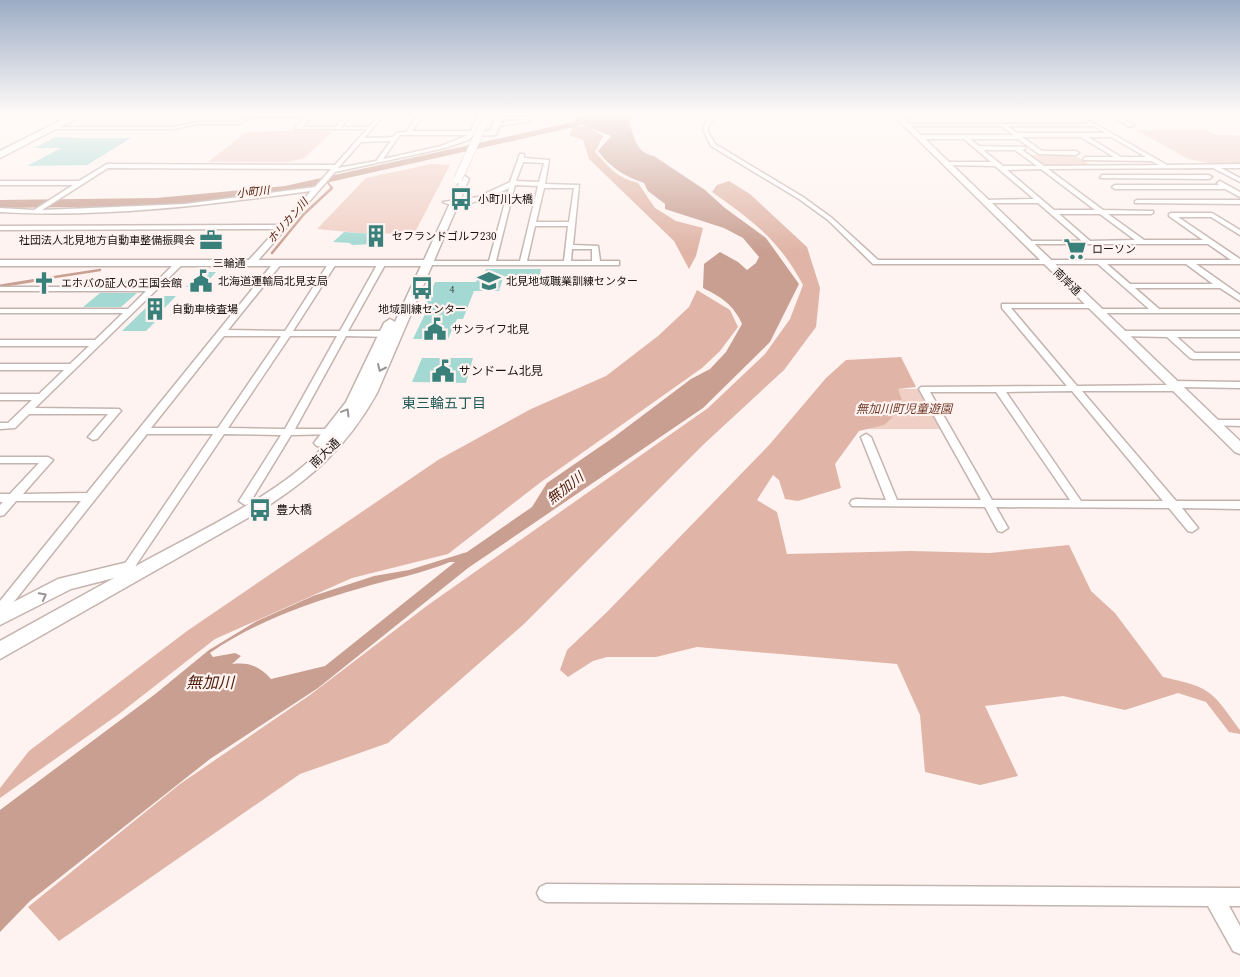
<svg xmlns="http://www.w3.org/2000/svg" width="1240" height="977" font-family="'Source Serif 4','Noto Sans JP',serif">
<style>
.green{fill:#f0cfc5}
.forest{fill:#e0b5a7}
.water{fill:#c99f91;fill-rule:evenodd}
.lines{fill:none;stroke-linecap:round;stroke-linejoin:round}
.stream-far2{stroke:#c99f91;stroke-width:2}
.stream-far1{stroke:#c99f91;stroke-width:2.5}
.stream{stroke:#c99f91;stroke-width:3}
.river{fill:#c99f91;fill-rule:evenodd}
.building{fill:#a4d8d2}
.street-casing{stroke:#c4b4af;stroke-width:3}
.secondary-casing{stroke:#c4b4af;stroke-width:3}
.highway-casing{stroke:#c4b4af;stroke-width:3}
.street{fill:#fff;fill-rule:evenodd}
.secondary{fill:#fff;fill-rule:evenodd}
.highway{fill:#fff;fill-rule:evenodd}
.secondary-bridge-casing{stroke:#c4b4af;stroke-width:9;stroke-linecap:butt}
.secondary-bridge{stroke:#fff;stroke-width:8}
.oneway{stroke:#989594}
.labels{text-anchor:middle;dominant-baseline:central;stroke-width:4.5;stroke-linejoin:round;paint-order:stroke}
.number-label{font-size:10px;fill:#3c4542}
.far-water-label{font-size:11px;font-style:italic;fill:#501b09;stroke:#fef3f0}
.far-poi-label{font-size:11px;fill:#191412;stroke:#fef3f0;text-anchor:start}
.far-street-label{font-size:11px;fill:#191412;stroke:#fef3f0}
.poi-label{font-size:12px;fill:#191412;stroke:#fef3f0;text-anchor:start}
.park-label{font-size:12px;font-style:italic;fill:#6f3826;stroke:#fef3f0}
.street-label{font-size:12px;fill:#191412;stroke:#fef3f0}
.neighbourhood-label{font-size:14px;fill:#225b56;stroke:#fef3f0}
.water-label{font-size:14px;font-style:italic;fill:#501b09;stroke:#fef3f0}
.near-water-label{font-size:16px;font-style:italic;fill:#501b09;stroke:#fef3f0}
</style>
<rect width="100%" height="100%" fill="#fef3f0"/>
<!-- green -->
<path class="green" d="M305,130L332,132L304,158L289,162H208L246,132Z
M1136,130H1206L1217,135H1238L1240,136V163H1209L1188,159Z
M1027,155H1074L1092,166H1043Z
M431,164L450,165L414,234L359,233L317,229L366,178Z
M878,389H924L946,429H862Z"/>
<!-- forest -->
<path class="forest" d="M586,126L603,136L595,152C611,169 616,177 638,183L655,208L676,221L703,228L696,256L689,269L674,241L589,159L583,140L569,135L573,127Z
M729,181L750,194L807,247L820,288L816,327L784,370L704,444L524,624L388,743L300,774L59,941L28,907L180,784L310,695L428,605L708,408L765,354L790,319L803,285C780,241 752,220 712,192L717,185Z
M697,290L730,310L738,327L720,351L702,368L541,482L448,554L352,578L215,639L119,714L0,798V788L29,751L187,631L438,460L531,409L606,376L658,336L689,307Z
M901,357L916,387L898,389L902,400H891L892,418L884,425L859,431L835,464L841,488L798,501L785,499L779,480L773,475L757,500L777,512L787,554L911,551L990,553L1069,545L1091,591L1115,613L1163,677C1212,688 1211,690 1240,730V734L1229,732L1206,702L1178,693L1125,710L1063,696L985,706L1018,776L980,785L925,772L920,715L897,664L697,647L656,657H607L593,661L568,677L560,670L567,650L607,612L770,444L826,378L846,360Z"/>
<!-- water -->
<path class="water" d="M581,114H635L629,122C635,138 636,153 654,156L705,190L725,208L766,238L799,284L770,342L703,408L468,568L318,688L210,759L30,901L0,932V810L154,695L209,650L257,621L313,596L374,576L409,570L467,552L532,507L547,483L614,437L691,379L710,369L726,352L742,324C734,305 721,297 703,288L704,264L720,252L738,262L747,270L756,263L759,257L743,238L724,228L665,209V204L648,191L644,183C624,176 611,168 598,151L611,136L580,124L508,142L500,139L514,138L575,124ZM450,562H455L325,666L271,679C259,666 249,662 232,664L241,656L235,653L213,657L210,653C255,622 308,603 361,588C391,579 421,574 450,562Z"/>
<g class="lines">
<!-- stream-far2 -->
<path class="stream-far2" d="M325,179L332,188"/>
<!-- stream-far1 -->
<path class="stream-far1" d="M272,253L304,214L332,188L331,187
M35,280L100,270"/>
<!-- stream -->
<path class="stream" d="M0,286L43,279"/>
<!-- river -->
<path class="river" d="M579,114H588L579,126L285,192L156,206L0,208V200L156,198L285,186L573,122Z"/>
</g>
<!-- building -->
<path class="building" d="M55,137L82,138H131L87,165L27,166L61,148H35Z
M344,232L359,233L384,234L374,244L352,245L350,243L333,242Z
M486,269H541L539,278H503L499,291H474L463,319H457L448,339H413L425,314H422L435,282H476L478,277H483Z
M202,272H216L203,287H186Z
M128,279H152L145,285H121Z
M100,293H137L121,307H83Z
M158,296H176L152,321H156L146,331H122Z
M422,358H473L466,383L412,382Z"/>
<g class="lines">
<defs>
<path id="street" d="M249,114H315L302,127H336L346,114H351L341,127H369L380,114H385L364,138L393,137L396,133L406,132L419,114H424L412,131H472L475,134L468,140L445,148L335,172L254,265H248V261L277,229L0,230V226L281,225L311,191C208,205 104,218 0,212V208L34,210L73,185H0V181H79L107,164L335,165L367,129H295V127L306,117H250L240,124H197L173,129H55L53,128L55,127H173L197,122H239ZM400,135H468L441,146L383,159ZM391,141L376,161L338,168L361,142ZM108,168L331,169L315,187L185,204L42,210Z
M714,114H719L710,123L707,130L715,144L803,197L832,218L878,260H1231L1208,244H1025L1024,243L1027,241H1082L1038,203H983V201L985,200L1034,199L995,166L945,165L947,162H991L964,139H918L915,137L918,135H1014L1001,126H907L905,124H1089L1088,122L1090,121L1167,165L1240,164V168H1221L1240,178V182L1213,168L1048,169L1103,210L1153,211V213L1151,214H1108L1144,240H1203L1169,216V214L1171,213H1212L1240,230V235L1211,217H1178L1240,259V264H1196L1240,295V301L1220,288H1135L1159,309H1240V313H1094L1093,311L1097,309H1149L1098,264H873L828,220L799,199L711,146L703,130L706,121ZM1008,126H1094L1106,133H1017ZM1022,137H1081L1114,157H1085L1083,160L1151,161L1159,165L1044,166L1022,150L1025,149V147L979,146L970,139H1018L1039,154L1076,155L1079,153L1076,151H1042ZM1088,137H1111L1146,157H1121ZM983,150H1015L1037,166H1003ZM1041,169L1095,210H1054L1007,170ZM1059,214H1100L1135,240L1090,241ZM1107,264H1186L1213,284H1130Z
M1108,114H1114L1134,126L1130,127Z
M896,115H1080L1082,116L1080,117H894Z
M497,117H529L531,118L528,122L496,126L494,124L526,119H499Z
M520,154H524V158L549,160L545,184L579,185L573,245L598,246L600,261H619V265H425V261H489L509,188C494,196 459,211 443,202L478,197L510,182ZM523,162L544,163L539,182L516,181ZM515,185L538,186L520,261H496ZM544,188H574L569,222H536ZM535,226H568L564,261H527ZM572,249H592V261H571Z
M1102,175H1209L1212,177L1209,179L1100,178Z
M1220,181L1240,192V197L1225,189H1115L1112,187L1115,185H1219L1217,183Z
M1137,200H1240V204L1135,203V201Z
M177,261L184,263L35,408L119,409L121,411L119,413L97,439L93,440L88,437L108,414H29L15,428L0,429V423H8L32,400H0V394H39L64,370H0V364H70L89,346H0V340H95L123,313H0V309H128L146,291H0V287H151Z
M275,261L282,263L228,330L285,331L328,264L332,262L336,264L293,331H340L378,263L382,261L386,263L348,331H393L397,334L393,337L346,336L295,429H337L342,432L341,434L291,435L249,504L245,505L239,501L281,435L224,434L134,568L132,580H122L121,577L122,568L213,434H147L5,613L0,615V601L81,501H16L4,515L0,516V505L3,502H0V494H10L39,463H0V457H48L53,460L23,494L87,493ZM224,336H281L218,428H151ZM290,336H337L285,429L228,428Z
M1002,304H1095L1096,306L1092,308H1011L1077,386L1168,385L1169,382L1172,381L1240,382V388L1180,387L1179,390L1176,391H1082L1176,501H1240V509L1182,508L1198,528L1192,532L1188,531L1169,508L996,507L1008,528L1002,532L998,531L985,507L852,506L850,503L852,500L856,499L886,500L861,437L866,434L871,437L897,500H981L919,389L921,387L1067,386L1002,308ZM1072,391L1163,501H1081L1006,392ZM930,392H996L1070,500H992Z
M1121,331H1240V337H1177L1195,353H1240V359H1193L1190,358L1167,337L1118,336V332Z
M1213,420H1240V426L1209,425L1208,423L1209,421Z
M546,884L1240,888V906H1229L1240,926V954L1233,951L1208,906L546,902L540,899L537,893L540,887Z"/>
<path id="secondary" d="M478,114H485L477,132L490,131L497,114H504L496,135L469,136Z
M892,114H899L1240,441V454L1235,452Z
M465,176L469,179L377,393C346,448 313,477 260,511L0,659V641L114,578L71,589L0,625V609L58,579L128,562L136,566C191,535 282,494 323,447L317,446L314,443L346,402L384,323L390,319L395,322L421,266H0V260H424L461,179Z"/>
<path id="highway" d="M73,114H85L0,158V151Z"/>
</defs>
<!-- street casing -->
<use href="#street" class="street-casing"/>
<!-- secondary casing -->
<use href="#secondary" class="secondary-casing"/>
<!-- highway casing -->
<use href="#highway" class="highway-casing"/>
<!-- street -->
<use href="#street" class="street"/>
<!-- secondary -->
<use href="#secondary" class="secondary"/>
<!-- highway -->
<use href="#highway" class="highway"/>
<defs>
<path id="secondary-bridge" d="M458,179L488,114"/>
</defs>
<!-- secondary-bridge casing -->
<use href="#secondary-bridge" class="secondary-bridge-casing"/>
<!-- secondary-bridge -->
<use href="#secondary-bridge" class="secondary-bridge"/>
</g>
<!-- one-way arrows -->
<defs><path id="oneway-chevron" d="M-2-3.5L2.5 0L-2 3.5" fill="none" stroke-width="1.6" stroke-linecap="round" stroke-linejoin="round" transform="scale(1.25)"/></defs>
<g class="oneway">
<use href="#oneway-chevron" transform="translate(381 368) rotate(114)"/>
<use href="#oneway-chevron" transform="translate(346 412) rotate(-59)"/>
<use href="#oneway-chevron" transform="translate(43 596) rotate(-28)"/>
</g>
<!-- sky -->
<linearGradient id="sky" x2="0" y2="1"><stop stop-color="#9bacc5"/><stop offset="0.45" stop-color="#fffaf8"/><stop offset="1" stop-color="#fffaf8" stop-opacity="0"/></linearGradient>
<rect width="1240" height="251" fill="url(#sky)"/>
<!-- icons -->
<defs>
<symbol id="bus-bare" viewBox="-9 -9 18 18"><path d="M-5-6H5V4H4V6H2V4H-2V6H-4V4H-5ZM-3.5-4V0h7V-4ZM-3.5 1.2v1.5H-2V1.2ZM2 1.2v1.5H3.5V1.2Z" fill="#39807a" stroke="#fef3f0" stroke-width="2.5" paint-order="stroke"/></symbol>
<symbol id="building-bare" viewBox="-9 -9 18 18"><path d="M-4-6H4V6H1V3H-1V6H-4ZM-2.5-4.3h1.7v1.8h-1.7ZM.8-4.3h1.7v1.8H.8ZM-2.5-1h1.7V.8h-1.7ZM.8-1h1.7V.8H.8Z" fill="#39807a" stroke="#fef3f0" stroke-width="2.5" paint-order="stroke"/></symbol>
<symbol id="office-bare" viewBox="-9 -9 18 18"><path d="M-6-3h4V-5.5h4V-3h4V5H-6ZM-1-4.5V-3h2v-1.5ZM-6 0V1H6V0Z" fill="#39807a" stroke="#fef3f0" stroke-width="2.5" paint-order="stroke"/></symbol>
<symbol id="supermarket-bare" viewBox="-9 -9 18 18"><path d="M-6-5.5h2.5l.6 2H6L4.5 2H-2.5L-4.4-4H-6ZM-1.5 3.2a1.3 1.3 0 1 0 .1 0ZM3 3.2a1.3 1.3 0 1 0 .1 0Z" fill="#39807a" stroke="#fef3f0" stroke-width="2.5" paint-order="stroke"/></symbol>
<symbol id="civic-bare" viewBox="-9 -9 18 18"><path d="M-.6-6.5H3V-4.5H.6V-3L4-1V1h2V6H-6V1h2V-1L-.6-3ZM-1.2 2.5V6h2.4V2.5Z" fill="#39807a" stroke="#fef3f0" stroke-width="2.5" paint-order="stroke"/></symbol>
<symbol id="university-bare" viewBox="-9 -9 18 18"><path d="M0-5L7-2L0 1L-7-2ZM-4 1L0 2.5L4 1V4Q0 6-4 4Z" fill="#39807a" stroke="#fef3f0" stroke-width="2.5" paint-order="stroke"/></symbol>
<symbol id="church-bare" viewBox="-9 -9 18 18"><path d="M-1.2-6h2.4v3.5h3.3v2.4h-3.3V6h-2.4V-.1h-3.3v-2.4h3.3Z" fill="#39807a" stroke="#fef3f0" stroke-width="2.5" paint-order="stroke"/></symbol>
</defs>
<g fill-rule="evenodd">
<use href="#bus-bare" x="445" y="183" width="32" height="32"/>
<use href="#building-bare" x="360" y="220" width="32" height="32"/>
<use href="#office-bare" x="195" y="224" width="32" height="32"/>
<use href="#supermarket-bare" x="1059" y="233" width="32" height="32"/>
<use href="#civic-bare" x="185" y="265" width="32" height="32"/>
<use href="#university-bare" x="473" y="265" width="32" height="32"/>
<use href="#church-bare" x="28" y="267" width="32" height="32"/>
<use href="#bus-bare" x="406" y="272" width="32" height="32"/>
<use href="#building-bare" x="139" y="293" width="32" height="32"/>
<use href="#civic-bare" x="419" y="313" width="32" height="32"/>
<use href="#civic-bare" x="427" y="355" width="32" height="32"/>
<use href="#bus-bare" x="244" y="494" width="32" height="32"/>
</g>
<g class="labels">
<!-- number labels -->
<g class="number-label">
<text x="452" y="289">4</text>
</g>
<!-- far-water labels -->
<g class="far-water-label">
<text transform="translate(253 192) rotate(-6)">小町川</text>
<text transform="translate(288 221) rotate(-49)">ホリカン川</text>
</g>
<!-- far-poi labels -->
<g class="far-poi-label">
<text x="478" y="199">小町川大橋</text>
<text x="392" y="236">セフランドゴルフ230</text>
<text x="195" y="240" text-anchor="end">社団法人北見地方自動車整備振興会</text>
<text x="1092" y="249">ローソン</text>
<text x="218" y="281">北海道運輸局北見支局</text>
<text x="506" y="281">北見地域職業訓練センター</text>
<text x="61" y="283">エホバの証人の王国会館</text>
<text x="172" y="309">自動車検査場</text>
<text x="422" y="309" text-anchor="middle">地域訓練センター</text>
<text x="452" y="329">サンライフ北見</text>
</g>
<!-- far-street labels -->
<g class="far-street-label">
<text x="229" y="263">三輪通</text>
<text transform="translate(1067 282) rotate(44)">南岸通</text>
</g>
<!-- poi labels -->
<g class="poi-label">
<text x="459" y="371">サンドーム北見</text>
<text x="276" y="510">豊大橋</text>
</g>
<!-- park labels -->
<g class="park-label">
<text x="904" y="409">無加川町児童遊園</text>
</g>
<!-- street labels -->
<g class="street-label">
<text transform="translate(325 453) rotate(-44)">南大通</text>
</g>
<!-- neighbourhood labels -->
<g class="neighbourhood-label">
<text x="444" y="403">東三輪五丁目</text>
</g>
<!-- water labels -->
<g class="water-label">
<text transform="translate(565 488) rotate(-38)">無加川</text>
</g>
<!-- near-water labels -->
<g class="near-water-label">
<text x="210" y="682">無加川</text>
</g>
</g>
</svg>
